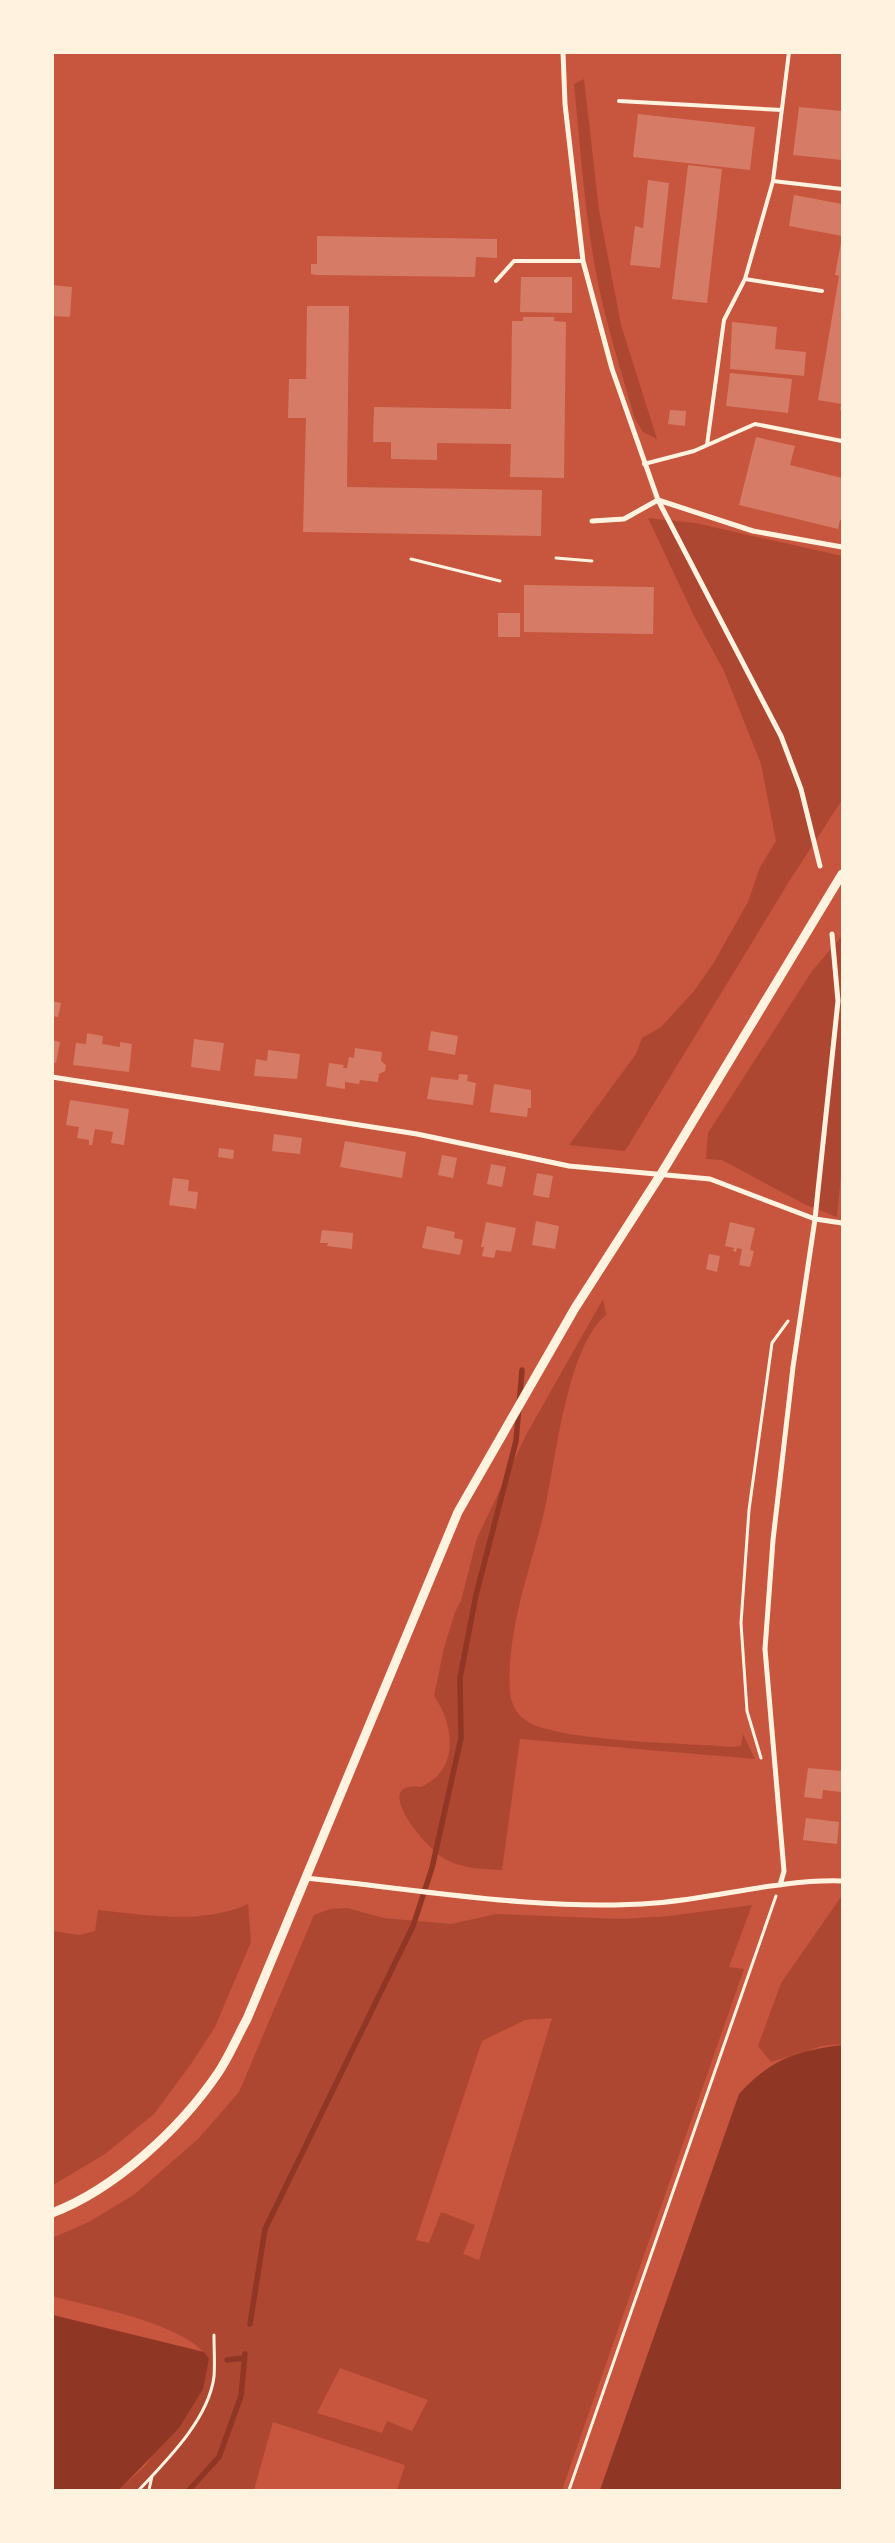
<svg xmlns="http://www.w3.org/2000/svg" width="895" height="2543" font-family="Cabin,sans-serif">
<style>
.green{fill:#ae4732;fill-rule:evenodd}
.water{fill:#8f3625}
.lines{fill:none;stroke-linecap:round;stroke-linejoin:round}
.stream{stroke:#8f3625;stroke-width:5.5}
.building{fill:#d67c66}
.path{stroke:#fff3e0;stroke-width:3}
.service{stroke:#fff3e0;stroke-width:4}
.minor{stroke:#fff3e0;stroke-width:5}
.tertiary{stroke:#fff3e0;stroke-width:9}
</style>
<rect width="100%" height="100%" fill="#c8553d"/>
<!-- green -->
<path class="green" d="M584,79L599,210L621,325L657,439L643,432L635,419C620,367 603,315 594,262C584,203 580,144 574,84Z
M648,518L695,523L842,556V800L790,880L625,1151L569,1145L636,1054L642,1038L661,1027L694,991L713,964L748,902L760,867L776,841L761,764L724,671L695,618Z
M842,936V1163L837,1217L804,1204L722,1160L706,1159L708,1133L812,971Z
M603,1299L606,1315C567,1347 556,1459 545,1508C531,1569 506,1629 510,1693C511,1702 516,1714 524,1719C550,1742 692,1743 732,1747L741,1746L743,1734L755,1759L520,1739L502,1870C481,1869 463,1869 445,1859C427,1850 368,1780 421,1787C429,1783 437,1778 442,1770C457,1748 448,1715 434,1696L444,1648L455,1612L461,1601L477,1538L526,1435Z
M841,1897H842V2044L822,2046L771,2062L758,2046L781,1983Z
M248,1904L251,1942L215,2027L191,2064L154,2114L105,2154L53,2185V1931L79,1935L95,1931L98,1910C146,1915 203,1925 248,1904Z
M752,1905L729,1967L744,1969L562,2490H397L405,2465L273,2422L254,2490H119L146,2465L209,2359C186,2323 96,2308 55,2297L52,2291V2238L89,2222L135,2194L199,2138L239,2092L314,1915L330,1909L347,1908L384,1918L451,1924L496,1914L622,1919L669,1916ZM552,2018L479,2260L463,2254L475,2225L441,2212L429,2243L416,2240L482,2041L525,2020ZM340,2368L428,2400L412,2431L387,2421L382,2433L317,2413Z"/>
<!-- water -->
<path class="water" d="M842,2045V2490H600L739,2094C771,2059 796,2051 842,2045Z
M53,2315L204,2352L209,2359L203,2389L179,2428L119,2490H53Z"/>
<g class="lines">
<!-- stream -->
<path class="stream" d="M250,2324L265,2229L413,1926L432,1868L461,1738L460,1678L476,1595L516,1441L522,1370
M227,2360L244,2358
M189,2490L219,2457L241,2396L245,2354"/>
</g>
<!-- building -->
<path class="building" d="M799,107L842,111V160L793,155Z
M638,114L755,127L750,170L633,157Z
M688,165L722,169L707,303L672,299Z
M648,180L669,183L660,268L630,265L635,226L643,228Z
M794,195L842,204V236L789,226Z
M317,236L497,239V258L476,257L475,277L317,275L311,274V264H317Z
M842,237V410H840L841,404L818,400L839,276L835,275Z
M521,277H572V313L520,312Z
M52,285L72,287L70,317L52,316Z
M307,306H349L347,487L542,490L541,536L303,532L306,418H288L289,379H306Z
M523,317H554V321L566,322L564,478L510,477L511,444L437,443V460L391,459V442H373L374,407L511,409L512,321H523Z
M732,322L777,327L775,349L806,352L804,376L730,369Z
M730,373L792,379L788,413L726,406Z
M670,410L686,411L685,426L668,424Z
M756,437L795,446L790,465L842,478V520H840L838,529L739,505Z
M524,585L654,587L653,634L524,632Z
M498,613H520V637H498Z
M52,1001L61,1003L58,1017L52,1016Z
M431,1031L458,1036L455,1055L428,1050Z
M87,1033L103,1036L102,1044L120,1047V1042L132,1044L129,1072L73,1065L76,1043L86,1044Z
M194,1039L224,1043L220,1071L191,1067Z
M52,1040L60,1042L56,1063L52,1062Z
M355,1048L382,1052L381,1061L386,1065L385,1071L379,1074L378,1082L360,1080L359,1084L345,1082V1089L326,1086L329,1063L344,1065L343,1068H347L349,1057L354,1058Z
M268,1050L300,1054L297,1079L254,1076L256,1059L267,1061Z
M459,1074L468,1075L467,1081L476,1083L473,1105L427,1099L431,1077L458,1080Z
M494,1084L531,1090V1108H528L527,1117L490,1112Z
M70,1100L129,1109L124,1145L111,1143L113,1132L95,1129L92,1145H89V1140L77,1138L79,1127L66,1125Z
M274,1134L302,1138L300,1154L272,1151Z
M345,1141L406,1152L402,1178L340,1167Z
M219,1148L234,1150L233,1159L218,1157Z
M442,1155L457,1158L453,1178L438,1175Z
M491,1164L506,1167L502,1187L487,1184Z
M537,1173L553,1176L549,1198L533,1195Z
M173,1178L189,1180L188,1191L198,1192L196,1209L169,1205Z
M536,1221L559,1226L555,1249L532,1245Z
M486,1222L516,1228L511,1252L496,1250L494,1258L482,1256L484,1247H481Z
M730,1222L755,1228L750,1250L754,1251L750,1267L739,1265L742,1249L737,1248L736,1252L733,1251L734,1248L725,1246Z
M427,1226L455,1232L454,1238L463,1240L460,1255L422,1248Z
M322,1230L353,1233L352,1249L327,1246L328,1243H320Z
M709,1254L720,1256L717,1272L706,1269Z
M808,1768L842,1771V1792L823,1790L822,1799L804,1797Z
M806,1818L839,1822L837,1844L803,1840Z"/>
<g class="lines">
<!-- path -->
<path class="path" d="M556,558L592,561
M411,559L500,581
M761,1758L747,1711L741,1623L749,1510L772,1343L788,1321
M139,2490C167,2460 208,2420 214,2377C215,2364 214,2349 214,2335
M149,2490L152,2476
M569,2490L776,1896"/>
<!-- service -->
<path class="service" d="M619,101L782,110
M773,181L842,189
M745,279L822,291
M496,281L514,261H583
M707,445L724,320L745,279L773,181L789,52
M644,464L694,451L755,424L842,441"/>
<!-- minor -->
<path class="minor" d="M563,52L565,104L583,261L612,369L658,500L781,736L801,789L820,866
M592,521L624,519L658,500L753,531L842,547
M52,1077L417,1134L569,1166L710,1179L815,1219L842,1223
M305,1878C418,1889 541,1912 655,1903C718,1898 779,1879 842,1881
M780,1885L784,1871L765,1649L773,1540L793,1367L815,1219L838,1001L832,934"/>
<!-- tertiary -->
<path class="tertiary" d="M52,2213C115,2189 180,2129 218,2073C229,2057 237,2037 247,2019L458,1512L575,1308L661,1174L842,874"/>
</g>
<!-- border -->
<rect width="895" height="2543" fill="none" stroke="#fff3e0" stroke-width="108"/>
</svg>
